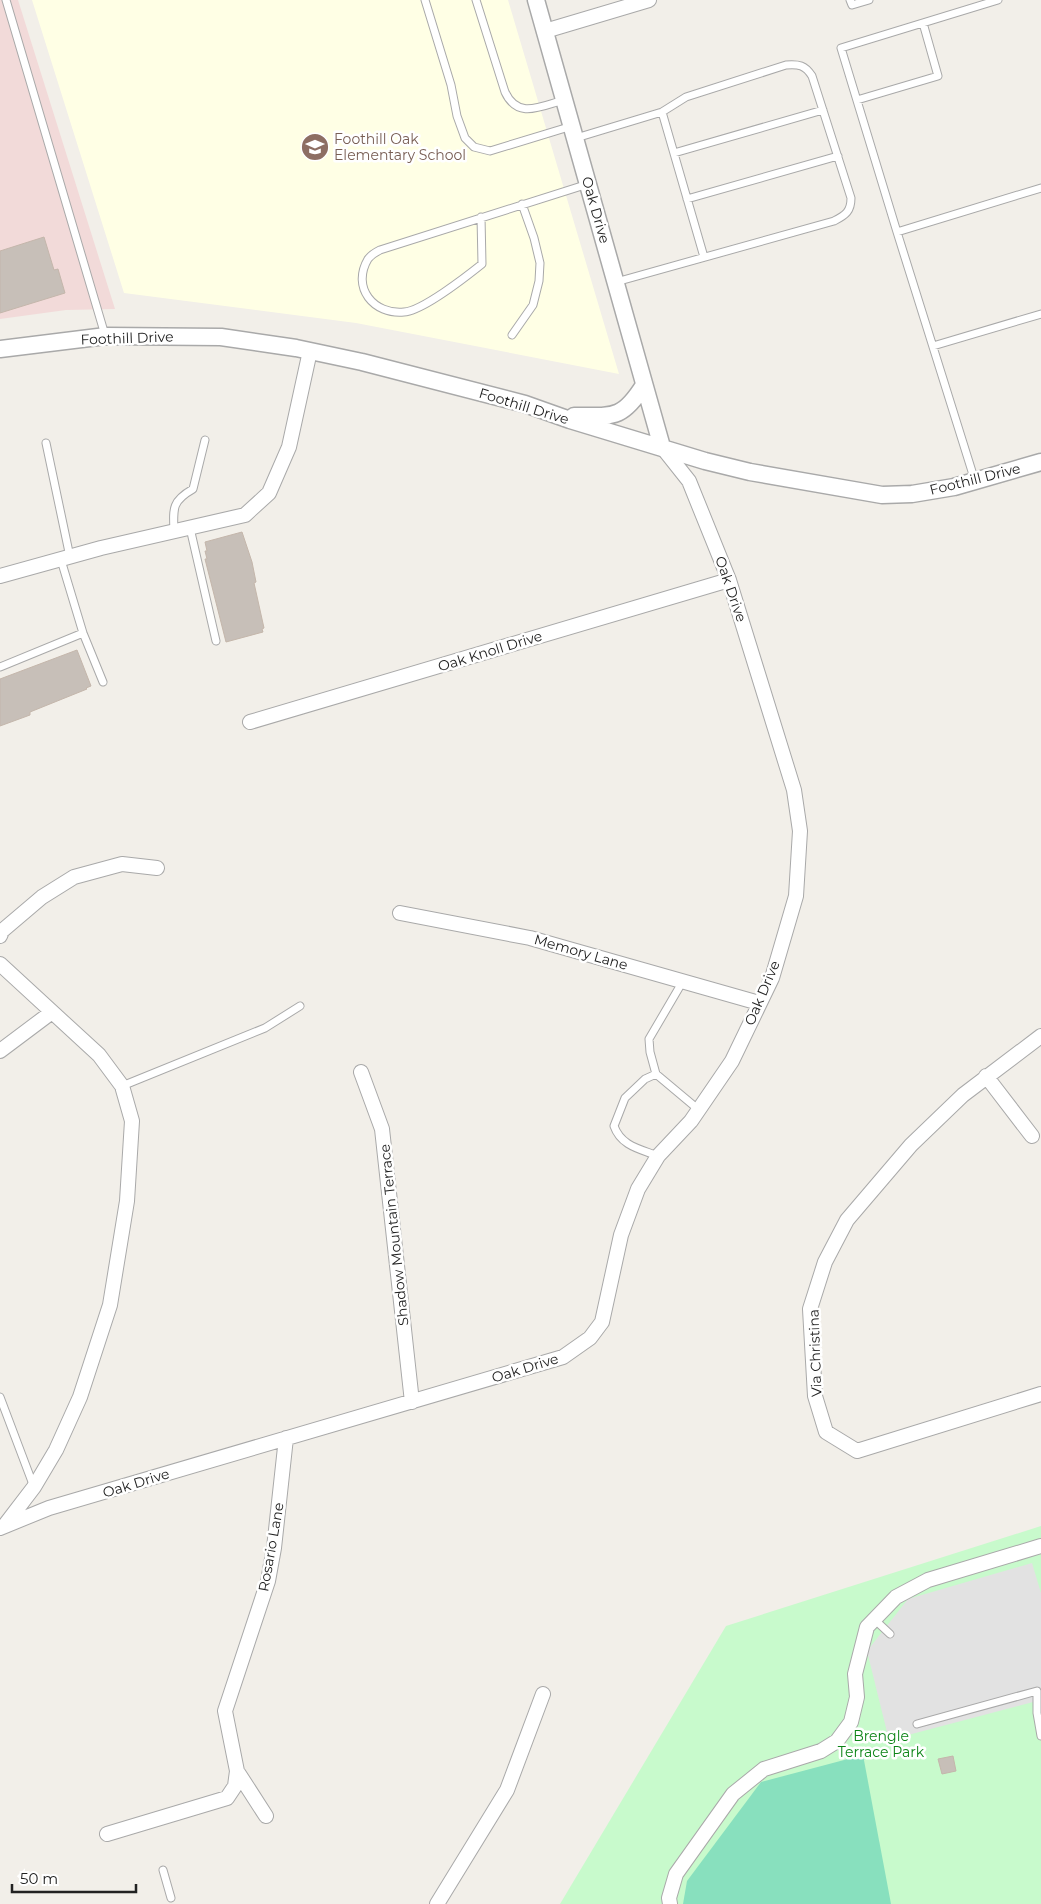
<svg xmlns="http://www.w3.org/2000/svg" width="1041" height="1904" font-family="Montserrat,sans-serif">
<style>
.commercial{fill:#f2dad9}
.education{fill:#ffffe5}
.park{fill:#c8facc}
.pitch{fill:#88e0be}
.parking{fill:#e2e2e2}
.building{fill:#c7bfb8;stroke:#c4b6ab}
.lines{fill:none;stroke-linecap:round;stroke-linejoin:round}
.service-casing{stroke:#a9a9a9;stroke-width:9}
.minor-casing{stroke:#a9a9a9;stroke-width:16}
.tertiary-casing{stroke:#a9a9a9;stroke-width:19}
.service{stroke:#fff;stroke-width:7}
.minor{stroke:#fff;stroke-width:14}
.tertiary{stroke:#fff;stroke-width:16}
.labels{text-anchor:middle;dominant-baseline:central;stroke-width:5;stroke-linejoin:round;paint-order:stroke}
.education-label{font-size:14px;fill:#785e54;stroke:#fff;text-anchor:start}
.street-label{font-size:14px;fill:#222;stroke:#fff}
.park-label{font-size:14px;fill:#0c8416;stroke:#fff}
</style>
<rect width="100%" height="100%" fill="#f2efe9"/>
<!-- commercial -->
<path class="commercial" d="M0,0H18L115,309L66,310L0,319Z"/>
<!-- education -->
<path class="education" d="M32,0H508L619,374L356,323L124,293Z"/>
<!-- park -->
<path class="park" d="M1041,1526V1904H560L726,1626Z"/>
<!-- pitch -->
<path class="pitch" d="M863,1755L891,1904H683L687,1881L761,1782Z"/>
<!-- parking -->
<path class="parking" d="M1032,1563L1041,1593V1700L889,1740L867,1651L908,1599Z"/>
<!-- building -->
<path class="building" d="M44,237L54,270L58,269L65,293L0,313V251Z
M242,532L252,562L256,582L254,583L264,628L262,629L263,632L226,642L205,559H207L205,551H207L205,542Z
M77,650L91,686L86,688L87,689L30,712V715L0,726V679Z
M953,1756L956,1771L942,1774L938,1759Z"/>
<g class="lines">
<defs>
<path id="service" d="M6,0L105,335
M425,0L451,85L457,116L465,138L474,147L490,151L572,126
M476,0L505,92C518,120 541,106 564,100
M850,0L852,5L869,0
M998,0L841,48L897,232L1041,188
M857,100L938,76L923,23
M662,112L704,257
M576,138L662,112L686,97L786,65C799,64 805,65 812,76L851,198C851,211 846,215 834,221L616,282
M674,153L823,110
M687,199L838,156
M481,217L482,264C467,276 422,311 404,312C374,315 351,288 368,259C371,255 376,252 380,250L588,184
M897,232L975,481
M512,335L533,305L539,281L540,263L534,238L522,204
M933,346L1041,314
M46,443L70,557
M190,528L216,641
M174,532C173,508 172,501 193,489L205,440
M61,560L83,633L103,682
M0,667L83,633
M683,981L649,1039L650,1052L656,1074L699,1110
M656,1074L645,1079L625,1098L614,1126C621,1146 640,1149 658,1156
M122,1086L265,1028L300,1006
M0,1397L34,1487
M874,1619L890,1634
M917,1724L1037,1691V1713L1041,1736
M163,1870L171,1898"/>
<path id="minor" d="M545,31L649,0
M0,576L101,548L245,515L269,493L289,447L310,351
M250,722L729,580
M400,913L530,938L759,1003
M0,936L2,931L42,897L74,877L122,864L157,868
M0,964L99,1055L122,1086L132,1121L127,1201L110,1305L80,1397L56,1450L34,1487L5,1525
M1041,1036L963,1095L911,1145L847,1220L825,1262L810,1309L815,1396L826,1432L857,1451L1041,1394
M0,1051L52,1012
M361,1072L382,1129L412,1402
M986,1076L1032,1136
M0,1528L49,1508L563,1357L590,1338L602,1322L621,1235L638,1189L658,1156L691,1121L732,1061L772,978L796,896L800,831L794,790L729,580L689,481L662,447
M237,1771L266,1816
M107,1834L227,1798L235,1786L237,1771L225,1711L268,1581L274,1548L286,1438
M437,1904L507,1790L543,1694
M670,1904L669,1898L676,1874L733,1794L764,1769L821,1751L837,1741L851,1722L857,1697L855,1674L867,1627L896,1597L928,1580L1041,1546"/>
<path id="tertiary" d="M536,0L662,447
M0,349L106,336L221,337L296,348L362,362L525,404L570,420L705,461L750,472L882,495L912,494L954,487L1041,462
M574,416C613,416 622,420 644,385"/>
</defs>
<!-- service casing -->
<use href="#service" class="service-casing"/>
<!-- minor casing -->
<use href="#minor" class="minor-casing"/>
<!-- tertiary casing -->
<use href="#tertiary" class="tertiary-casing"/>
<!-- service -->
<use href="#service" class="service"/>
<!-- minor -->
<use href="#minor" class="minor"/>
<!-- tertiary -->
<use href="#tertiary" class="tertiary"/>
</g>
<!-- icons -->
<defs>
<symbol id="school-disc" viewBox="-11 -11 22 22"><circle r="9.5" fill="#8d6e63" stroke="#fff"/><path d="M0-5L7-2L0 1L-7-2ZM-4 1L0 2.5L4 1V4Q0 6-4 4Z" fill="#fff"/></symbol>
</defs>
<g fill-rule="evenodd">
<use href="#school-disc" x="299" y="131" width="32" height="32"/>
</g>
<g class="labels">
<!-- education labels -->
<g class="education-label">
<text x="334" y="139">Foothill Oak<tspan x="334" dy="16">Elementary School</tspan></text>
</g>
<!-- street labels -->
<g class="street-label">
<text transform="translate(596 210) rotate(74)">Oak Drive</text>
<text transform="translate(127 338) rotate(-2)">Foothill Drive</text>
<text transform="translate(524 406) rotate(17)">Foothill Drive</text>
<text transform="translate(975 479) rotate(-14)">Foothill Drive</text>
<text transform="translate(731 589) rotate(71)">Oak Drive</text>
<text transform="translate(490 651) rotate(-17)">Oak Knoll Drive</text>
<text transform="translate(581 952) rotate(16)">Memory Lane</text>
<text transform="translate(762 993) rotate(-67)">Oak Drive</text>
<text transform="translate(394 1235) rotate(-96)">Shadow Mountain Terrace</text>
<text transform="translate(815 1353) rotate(-92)">Via Christina</text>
<text transform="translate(525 1368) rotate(-17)">Oak Drive</text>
<text transform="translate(136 1483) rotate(-17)">Oak Drive</text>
<text transform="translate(271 1547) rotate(-80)">Rosario Lane</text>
</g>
<!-- park labels -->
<g class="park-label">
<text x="881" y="1736">Brengle<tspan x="881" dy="16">Terrace Park</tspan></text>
</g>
</g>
<!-- scale -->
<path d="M12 1884v8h124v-8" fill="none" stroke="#222222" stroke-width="2.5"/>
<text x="20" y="1884" font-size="15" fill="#222222" stroke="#ffffff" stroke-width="4" paint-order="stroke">50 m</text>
</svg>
